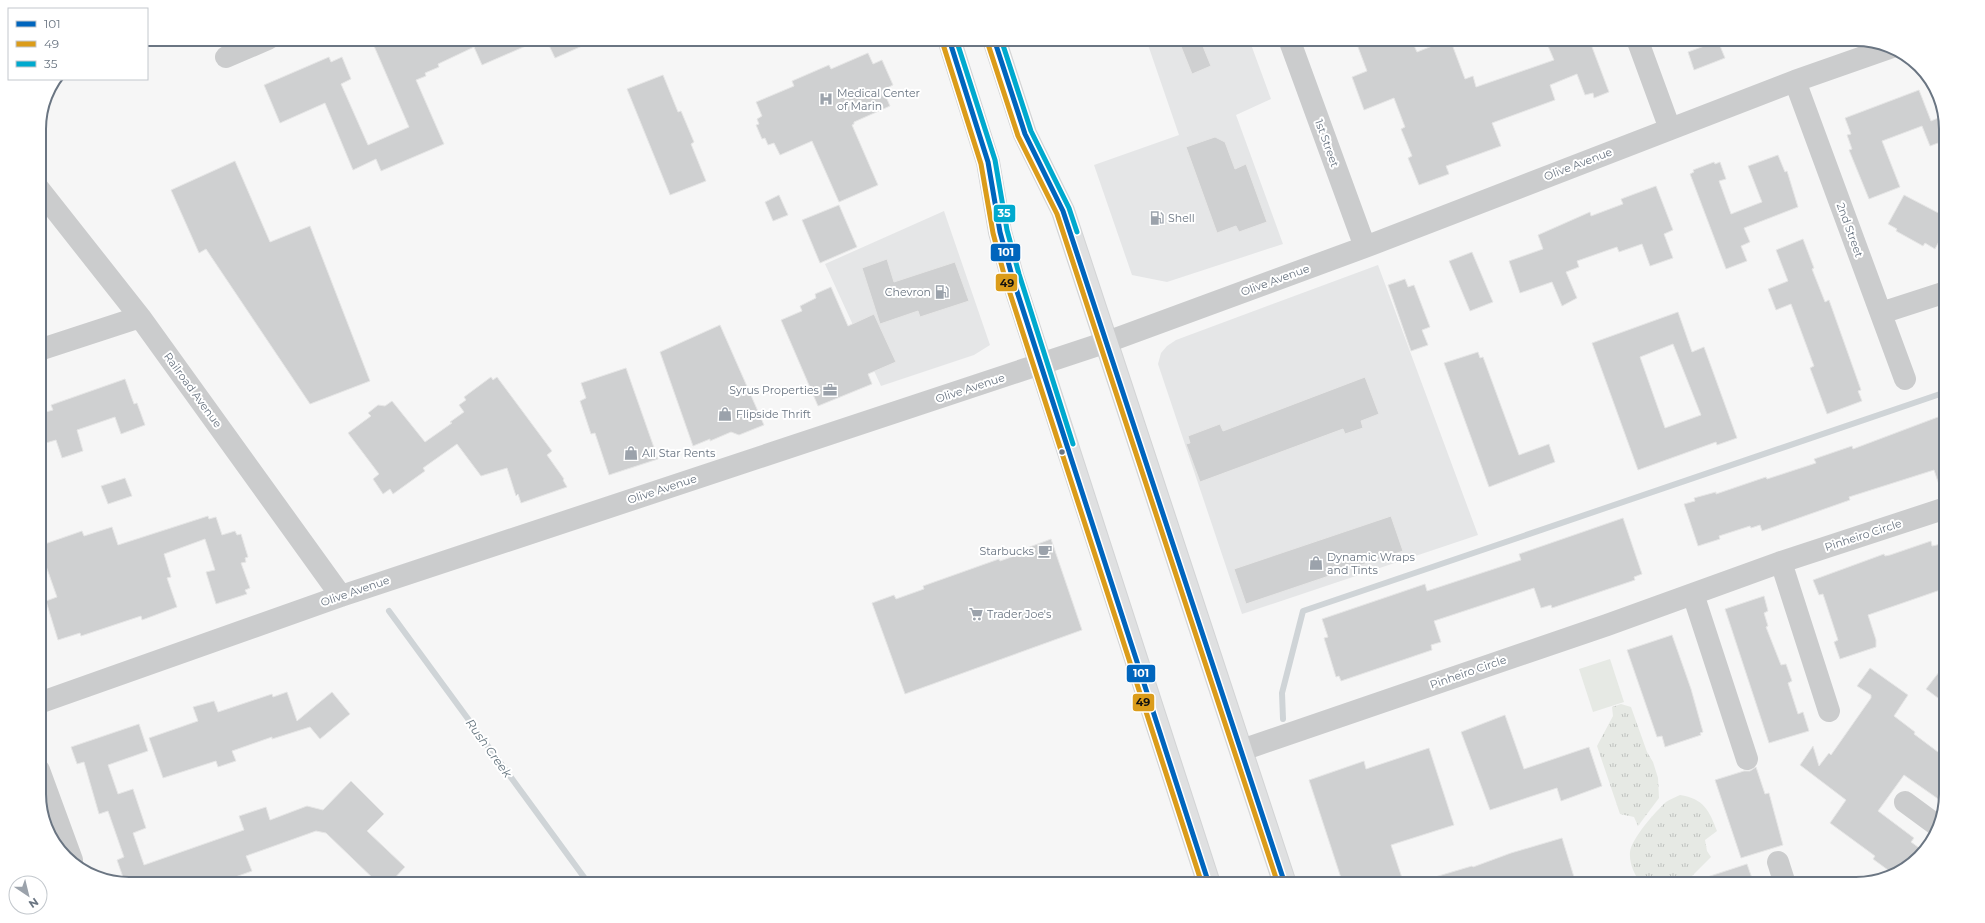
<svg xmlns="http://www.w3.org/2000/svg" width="1985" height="923" font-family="Montserrat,sans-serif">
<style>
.built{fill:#e5e6e7}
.grass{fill:url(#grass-tufts)}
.park{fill:#e6e9e4}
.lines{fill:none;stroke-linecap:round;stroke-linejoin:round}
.stream{stroke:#cfd4d7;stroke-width:6}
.building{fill:#cfd0d1;stroke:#e6e6e6;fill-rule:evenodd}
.major-casing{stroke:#d3d4d5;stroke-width:24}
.minor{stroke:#cbcccd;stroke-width:22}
.major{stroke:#dfe0e1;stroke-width:22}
.bus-1-casing{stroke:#fff;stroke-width:8}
.bus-2-casing{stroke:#fff;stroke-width:8}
.bus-3-casing{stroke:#fff;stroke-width:8}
.bus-1{stroke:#0065bd;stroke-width:5}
.bus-2{stroke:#db9c1a;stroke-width:5}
.bus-3{stroke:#00a9ce;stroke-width:5}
.bus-dot{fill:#6a7582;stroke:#fff;stroke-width:1.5}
.labels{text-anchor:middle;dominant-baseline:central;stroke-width:4;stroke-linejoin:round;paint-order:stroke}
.poi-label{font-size:11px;fill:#6a7582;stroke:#fff;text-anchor:start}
.street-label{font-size:11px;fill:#6a7582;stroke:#fff}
.water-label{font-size:12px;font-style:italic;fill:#65757f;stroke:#fff}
.rim{fill:none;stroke:#6a7582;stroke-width:2}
.line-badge{stroke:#fff;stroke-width:1.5}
.badge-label{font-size:11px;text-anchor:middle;font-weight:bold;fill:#fff}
.pale-badge-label{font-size:11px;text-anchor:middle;font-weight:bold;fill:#111}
</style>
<defs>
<pattern id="grass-tufts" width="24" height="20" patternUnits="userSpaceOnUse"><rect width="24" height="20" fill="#e6e9e4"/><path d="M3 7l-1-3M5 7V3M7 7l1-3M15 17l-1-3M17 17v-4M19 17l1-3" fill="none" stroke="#bec1be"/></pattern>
</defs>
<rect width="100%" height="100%" fill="#f6f6f6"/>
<!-- built -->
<path class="built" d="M1146,39H1249L1271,99L1236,115L1283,244L1167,282L1132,275L1094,165L1179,135Z
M944,211L990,345L974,355L881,386L825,264Z
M1378,265L1478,535L1242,614L1158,364L1161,353L1167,346L1176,340Z"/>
<!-- grass -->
<path class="grass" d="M1621,704L1631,707L1647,752L1653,762L1658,778L1659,798L1638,826L1634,817L1620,814L1597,746L1613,716L1612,707Z
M1680,795C1704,799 1709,810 1717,831L1705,840L1707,851L1711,857L1684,884H1641C1635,875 1629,864 1630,852C1632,838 1655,812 1666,802C1670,799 1676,797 1680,795Z"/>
<!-- park -->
<path class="park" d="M1610,659L1624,702L1593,712L1579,669Z"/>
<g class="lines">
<!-- stream -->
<path class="stream" d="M389,611L589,884
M1283,719L1282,693L1303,611L1946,392"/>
</g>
<!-- building -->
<path class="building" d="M371,39H542L482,65L474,47L438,64L439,67L425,73L426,76L416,80L444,144L381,171L376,159L353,170L325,103L280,123L264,85L329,57L331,62L342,57L351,79L341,84L368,145L409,127Z
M546,39H598L555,58Z
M1178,39H1200L1211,66L1192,74Z
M1355,39H1411L1417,52L1450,39L1465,79L1473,76L1476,87L1554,60L1545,39H1589L1609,92L1594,98L1593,93L1585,95L1577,74L1550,85L1555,100L1492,123L1501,146L1446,166L1449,174L1419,185L1408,158L1412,156L1401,129L1405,127L1394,98L1364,110L1352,77L1367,71Z
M1718,41L1725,58L1694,70L1688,52Z
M868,53L873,64L882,60L893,85L883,90L890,106L854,122V124L852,125L878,185L839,202L812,141L780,155L774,143L768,145L765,138L762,139L756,125L759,124L757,119L762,116L756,102L794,86L792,81L829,65L831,69Z
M663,75L678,112L681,111L694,142L691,144L706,181L670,195L627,89Z
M1919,90L1931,121L1938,118L1946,140L1930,146L1922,126L1882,141L1900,187L1869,199L1849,150L1852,149L1847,135L1851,134L1845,118Z
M1215,137L1225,142L1235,169L1246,164L1267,222L1239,232L1236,226L1217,233L1186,147Z
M1778,155L1785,172L1787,171L1798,207L1744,228L1750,242L1741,246L1747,261L1726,269L1690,174L1694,172L1693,170L1714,162L1715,164L1720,162L1726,179L1719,181L1731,214L1762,202L1748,166Z
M235,161L270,242L310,226L370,381L310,404L206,249L199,253L171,190Z
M1656,186L1673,230L1664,234L1673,258L1650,266L1642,244L1619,252L1617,247L1577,261L1579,267L1566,272L1577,298L1562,306L1552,282L1520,293L1509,261L1543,249L1538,235L1590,212L1591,216L1623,204L1621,199Z
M779,195L788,215L773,221L765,202Z
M1904,195L1946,217V228L1935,249L1925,243L1923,246L1896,231L1897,229L1888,224Z
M839,205L857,247L820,263L802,220Z
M1803,239L1814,268L1812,269L1825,302L1829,300L1861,390L1858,391L1862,401L1827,414L1810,368L1814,366L1791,304L1776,310L1768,289L1788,281L1776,250Z
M1472,252L1493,302L1470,311L1449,261Z
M887,259L894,282L955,262L969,301L920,317L918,311L880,324L862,268Z
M1405,279L1408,287L1414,285L1430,327L1422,330L1428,345L1411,351L1388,285Z
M831,287L848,326L874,314L896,362L868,374L872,384L818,406L781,320L802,311L800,306L816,298L815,294Z
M1678,312L1692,352L1704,347L1737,438L1717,445L1716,442L1638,470L1592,343ZM1673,344L1701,415L1665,428L1640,357Z
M720,325L764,425L739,435L731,432L710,441V439L693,446L660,352Z
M1478,352L1480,358L1483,357L1519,455L1549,444L1555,462L1489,487L1444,363Z
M626,368L658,459L609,475L595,433L591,434L580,401L586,398L581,383Z
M491,377L493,380L497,377L552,451L547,455L564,479L563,480L567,487L521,503L518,494L516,496L507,468L481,476L457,444L423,468L425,471L393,494L390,489L383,494L373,479L379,474L348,433L371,416L368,413L378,405L385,406L392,401L425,442L452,423L450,422L464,412L459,405L466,400L464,397Z
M1365,377L1379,414L1361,421L1363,428L1345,434L1343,429L1200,482L1186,444L1190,443L1188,436L1220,424L1223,431Z
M125,379L134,404L137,403L145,425L121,434L115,417L77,430L83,451L62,458L56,440L39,445V414L53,410L51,405Z
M1938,417L1946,441V496H1943L1934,470L1849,497L1850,500L1762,531L1760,525L1751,528L1750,526L1719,536L1720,539L1698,546L1684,504L1695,501L1694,498L1716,492V494L1766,477L1767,479L1816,463L1814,459L1852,446L1853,449Z
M125,478L132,496L108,504L101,486Z
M208,516L209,519L216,517L222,535L235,531L237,535L241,534L248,557L245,558L246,562L241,563L250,588L245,590L247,594L216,604L206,572L215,570L205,539L164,554L171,577L167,578L177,607L142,620L141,616L81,636L80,633L58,640L46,601L57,597L39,546L82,531L84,536L112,527L118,545Z
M1391,516L1403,551L1246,604L1234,569Z
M1623,518L1642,574L1634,577L1635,580L1552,608L1551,605L1541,608L1534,588L1434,621L1441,642L1431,645L1432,650L1341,681L1339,676L1336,677L1324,638L1328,637L1322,619L1425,584L1427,591L1521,560L1519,554Z
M1051,539L1082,630L905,694L872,603L894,595L896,599L924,589L923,586L999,559L1000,561L1028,551L1027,548Z
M1931,541L1932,546L1946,543V588L1868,615L1876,640V647L1840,659L1834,642L1838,640L1823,594L1819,595L1813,580L1884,554L1885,556L1890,555Z
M1764,596L1768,611L1764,613L1768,626L1766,627L1781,665L1786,664L1792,681L1788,683L1798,714L1803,712L1809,731L1769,743L1725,609Z
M1672,635L1691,689L1703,732L1700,733L1701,735L1665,747L1662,736L1657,737L1627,650Z
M1946,663V704L1926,689Z
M1870,668L1908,695L1894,716L1915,732L1914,734L1946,758V794L1944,803L1904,775L1878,811L1914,838L1911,842L1922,850L1906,869L1892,873L1873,859L1875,856L1830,823L1846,800L1800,765L1813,746L1819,766L1829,753L1831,755L1871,698V695L1857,686Z
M287,692L297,721L332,692L350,714L320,739L310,727L272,739V737L232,751L236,761L218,767L216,761L163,778L149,738L198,721L193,707L214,701L218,712L272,694L273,697Z
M1505,715L1524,769L1589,747L1602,786L1561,801L1557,788L1490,810L1461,732Z
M139,724L148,751L108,765L118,794L133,789L146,828L133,833L144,865L244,830L239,816L266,807L270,820L307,806L323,810L351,781L384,814L367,831L405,867L389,884H379L326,833L316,831L246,856L252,871L216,884L125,883L117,860L124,857L108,811L99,814L84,762L77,764L71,747Z
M1429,748L1454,825L1391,845L1404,884H1343L1309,780L1364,761L1366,769Z
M1756,767L1765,794L1769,793L1783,845L1741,858L1715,780L1744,771H1750Z
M1562,838L1574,877L1551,884H1426L1425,880L1472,866L1473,867L1511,853Z
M1747,864L1754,884H1695V881Z"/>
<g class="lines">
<defs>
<path id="major" d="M949,39L988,162L1000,232L1012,276L1209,884
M994,39L1025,134L1063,211L1285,884"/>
</defs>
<!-- major casing -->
<use href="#major" class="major-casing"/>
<!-- minor -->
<path class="minor" d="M1289,39L1365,247
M1637,39L1670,129
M226,57L268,39
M1795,81L1905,379
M39,189L140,317L341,596
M1881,313L1946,292
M39,350L140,317
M1781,562L1829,711
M1693,594L1747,759
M39,703L341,596L1107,342L1365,247L1795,81L1892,47
M1242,750L1607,625L1781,562L1946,508
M39,770L72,860
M1905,802L1939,827
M1778,862L1785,884"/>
<!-- major -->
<use href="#major" class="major"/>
<defs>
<path id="bus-1" d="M949,39L988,162L1000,232L1012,276L1209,884
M994,39L1025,134L1063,211L1285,884"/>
<path id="bus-2" d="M942,41L981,164L993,233L1005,278L1202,884
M987,41L1018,136L1057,214L1278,884"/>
<path id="bus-3" d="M956,39L995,160L1007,230L1019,274L1073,444
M1001,39L1031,131L1069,208L1077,232"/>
</defs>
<!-- bus-1 casing -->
<use href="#bus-1" class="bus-1-casing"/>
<!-- bus-2 casing -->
<use href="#bus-2" class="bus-2-casing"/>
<!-- bus-3 casing -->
<use href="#bus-3" class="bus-3-casing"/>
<!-- bus-1 -->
<use href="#bus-1" class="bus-1"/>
<!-- bus-2 -->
<use href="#bus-2" class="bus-2"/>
<!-- bus-3 -->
<use href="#bus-3" class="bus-3"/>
</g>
<!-- icons -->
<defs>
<symbol id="hospital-bare" viewBox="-9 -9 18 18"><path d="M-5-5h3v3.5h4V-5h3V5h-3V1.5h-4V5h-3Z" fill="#9ba2ab" stroke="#fff" stroke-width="2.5" paint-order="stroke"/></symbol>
<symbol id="fuel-bare" viewBox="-9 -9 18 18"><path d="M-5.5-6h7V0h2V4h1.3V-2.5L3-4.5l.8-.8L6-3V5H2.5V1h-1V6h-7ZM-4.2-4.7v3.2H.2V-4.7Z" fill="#9ba2ab" stroke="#fff" stroke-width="2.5" paint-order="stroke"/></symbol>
<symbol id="office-bare" viewBox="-9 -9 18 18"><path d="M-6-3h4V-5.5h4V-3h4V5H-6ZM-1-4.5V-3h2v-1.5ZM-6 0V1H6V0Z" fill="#9ba2ab" stroke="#fff" stroke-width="2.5" paint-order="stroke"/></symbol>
<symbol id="shop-bare" viewBox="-9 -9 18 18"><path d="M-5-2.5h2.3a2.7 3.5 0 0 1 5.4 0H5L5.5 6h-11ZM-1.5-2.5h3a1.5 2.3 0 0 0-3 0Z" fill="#9ba2ab" stroke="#fff" stroke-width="2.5" paint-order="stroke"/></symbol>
<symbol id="cafe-bare" viewBox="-9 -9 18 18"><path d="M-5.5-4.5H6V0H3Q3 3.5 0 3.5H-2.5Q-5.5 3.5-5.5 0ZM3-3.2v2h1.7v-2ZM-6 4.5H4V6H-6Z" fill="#9ba2ab" stroke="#fff" stroke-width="2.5" paint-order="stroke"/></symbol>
<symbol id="supermarket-bare" viewBox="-9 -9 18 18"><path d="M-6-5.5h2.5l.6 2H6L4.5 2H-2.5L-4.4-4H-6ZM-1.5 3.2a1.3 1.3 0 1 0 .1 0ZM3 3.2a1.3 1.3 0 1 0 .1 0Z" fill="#9ba2ab" stroke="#fff" stroke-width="2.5" paint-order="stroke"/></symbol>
</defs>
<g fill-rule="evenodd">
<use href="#hospital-bare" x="816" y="89" width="20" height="20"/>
<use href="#fuel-bare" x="1147" y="208" width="20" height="20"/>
<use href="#fuel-bare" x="932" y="282" width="20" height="20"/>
<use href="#office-bare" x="820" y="380" width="20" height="20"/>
<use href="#shop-bare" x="715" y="404" width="20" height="20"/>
<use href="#shop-bare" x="621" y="443" width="20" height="20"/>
<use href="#cafe-bare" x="1035" y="541" width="20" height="20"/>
<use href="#shop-bare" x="1306" y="553" width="20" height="20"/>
<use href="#supermarket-bare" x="966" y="604" width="20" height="20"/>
</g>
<!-- markers -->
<circle class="bus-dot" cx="1062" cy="452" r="3.5"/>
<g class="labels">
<!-- poi labels -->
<g class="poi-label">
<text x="837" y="93">Medical Center<tspan x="837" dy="13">of Marin</tspan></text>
<text x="1168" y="218">Shell</text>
<text x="931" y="292" text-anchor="end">Chevron</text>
<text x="819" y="390" text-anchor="end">Syrus Properties</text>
<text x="736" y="414">Flipside Thrift</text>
<text x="642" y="453">All Star Rents</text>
<text x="1034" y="551" text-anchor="end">Starbucks</text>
<text x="1327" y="557">Dynamic Wraps<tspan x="1327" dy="13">and Tints</tspan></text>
<text x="987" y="614">Trader Joe's</text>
</g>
<!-- street labels -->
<g class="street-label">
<text transform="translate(1327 143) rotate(70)">1st Street</text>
<text transform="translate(1578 164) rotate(-21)">Olive Avenue</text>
<text transform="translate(1850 230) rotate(70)">2nd Street</text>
<text transform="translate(1275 280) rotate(-20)">Olive Avenue</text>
<text transform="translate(970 388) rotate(-18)">Olive Avenue</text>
<text transform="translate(193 390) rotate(54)">Railroad Avenue</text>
<text transform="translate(662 489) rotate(-18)">Olive Avenue</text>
<text transform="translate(1863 535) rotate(-18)">Pinheiro Circle</text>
<text transform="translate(355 591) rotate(-19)">Olive Avenue</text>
<text transform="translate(1468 672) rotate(-19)">Pinheiro Circle</text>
</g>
<!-- water labels -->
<g class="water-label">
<text transform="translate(489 748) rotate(54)">Rush Creek</text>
</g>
</g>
<!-- crop -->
<path d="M0 0H1985V923H0ZM129 46H1856A83 83 0 0 1 1939 129V794A83 83 0 0 1 1856 877H129A83 83 0 0 1 46 794V129A83 83 0 0 1 129 46Z" fill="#fff" fill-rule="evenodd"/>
<path class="rim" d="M129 46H1856A83 83 0 0 1 1939 129V794A83 83 0 0 1 1856 877H129A83 83 0 0 1 46 794V129A83 83 0 0 1 129 46Z"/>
<g class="line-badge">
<rect x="993" y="204" width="23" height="19" rx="4" fill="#00a9ce"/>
<rect x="990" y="243" width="31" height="19" rx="4" fill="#0065bd"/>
<rect x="995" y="273" width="23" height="19" rx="4" fill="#db9c1a"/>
<rect x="1126" y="664" width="30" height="19" rx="4" fill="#0065bd"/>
<rect x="1132" y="693" width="23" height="19" rx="4" fill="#db9c1a"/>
</g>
<g class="badge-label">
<text x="1004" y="217">35</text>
<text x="1006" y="256">101</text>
<text x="1141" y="677">101</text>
</g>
<g class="pale-badge-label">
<text x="1007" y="287">49</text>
<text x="1143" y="706">49</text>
</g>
<!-- legend -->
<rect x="8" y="8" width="140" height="72" fill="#ffffff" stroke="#c3c8cd"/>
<rect x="16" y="21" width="20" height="6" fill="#0065bd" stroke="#c3c8cd"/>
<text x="44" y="28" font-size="12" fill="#6a7582">101</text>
<rect x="16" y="41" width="20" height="6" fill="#db9c1a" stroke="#c3c8cd"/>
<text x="44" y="48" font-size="12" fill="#6a7582">49</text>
<rect x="16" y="61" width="20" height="6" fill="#00a9ce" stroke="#c3c8cd"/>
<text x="44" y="68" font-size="12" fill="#6a7582">35</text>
<!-- north arrow -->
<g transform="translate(28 895) rotate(145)"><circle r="19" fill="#ffffff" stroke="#c3c8cd"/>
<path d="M0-3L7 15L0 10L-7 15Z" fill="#9ba2ab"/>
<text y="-6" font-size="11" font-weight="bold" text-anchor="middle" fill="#6a7582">N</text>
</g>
</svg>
